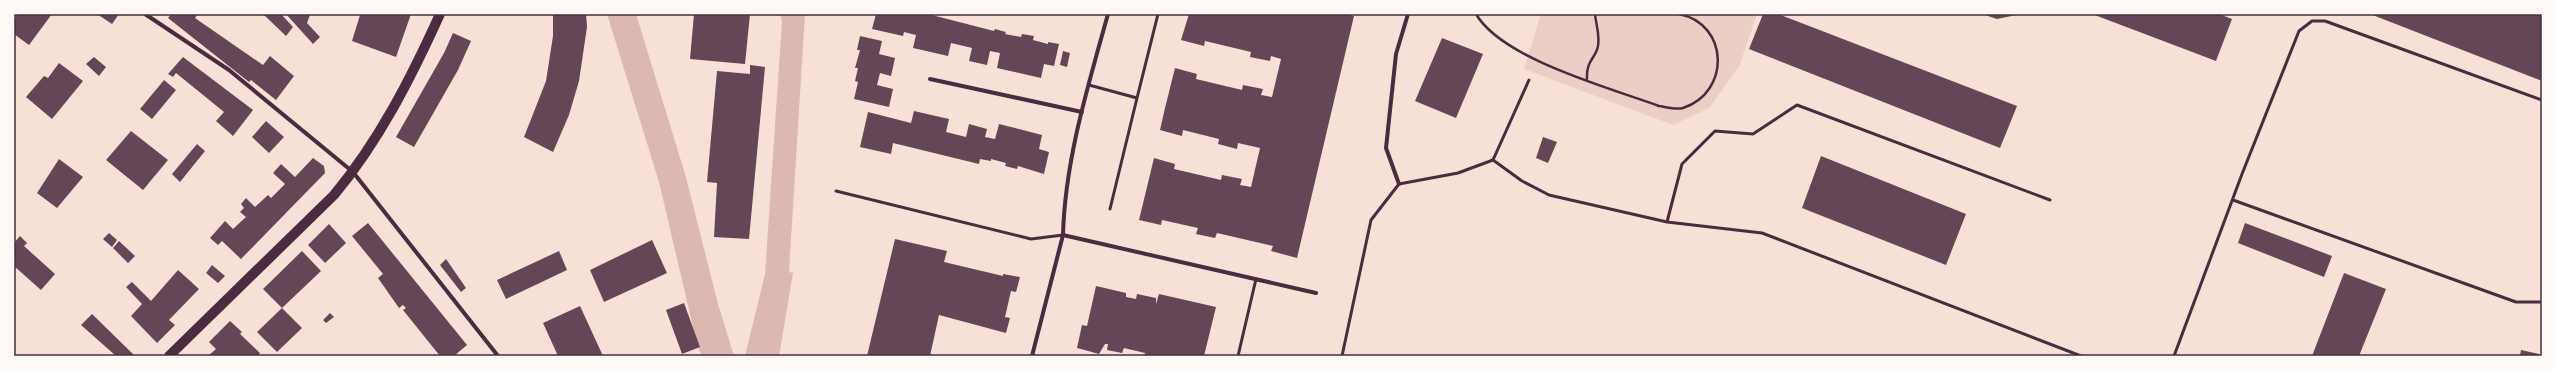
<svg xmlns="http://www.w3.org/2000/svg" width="2556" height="370" font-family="Poppins,sans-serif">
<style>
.green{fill:#ebcfc5}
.water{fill:#dcb8b0}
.building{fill:#644757}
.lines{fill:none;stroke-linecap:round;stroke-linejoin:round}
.path{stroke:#4a2c40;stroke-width:2.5}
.service{stroke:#4a2c40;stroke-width:3}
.minor{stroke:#4a2c40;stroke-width:4}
.primary{stroke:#4a2c40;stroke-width:10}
.neatline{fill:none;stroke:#4a2c40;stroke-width:1.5}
</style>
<rect width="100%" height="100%" fill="#f7e1d7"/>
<!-- green -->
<path class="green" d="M1541,14H1757L1739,67L1709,108L1673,125L1524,69Z"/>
<!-- water -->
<path class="water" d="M607,14H636L685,174L718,304L734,356H702L698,348L659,182Z
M780,14H805L789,272L793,273L779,356H745L765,274L782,21Z"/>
<!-- building -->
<path class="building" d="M18,14H52L29,45L14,34V19Z
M97,14H119L112,24Z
M171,14H198L195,18L263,65L270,56L294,76L276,100L251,80L249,82L168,18Z
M263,14H281L293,27L286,36Z
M286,14L310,15L307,23L320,37L313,44Z
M357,14H411L396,57L352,41L360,15Z
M553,14H586L587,27L579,81L569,115L553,152L524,137L546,81L553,36Z
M694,14H750L745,64L690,59Z
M876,14H928L994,31L995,29L1006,32L1005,34L1021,37L1022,34L1034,36L1033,40L1048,44V42L1059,44L1054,66L1044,64L1041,78L997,68L1000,53L990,51L987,65L969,61L972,48L951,43L948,56L913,48L916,35L904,32L903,36L872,29Z
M1189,14H1345L1354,16L1297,258L1271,251L1273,246L1217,233L1215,238L1196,234L1198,228L1162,220L1161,225L1139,220L1154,158L1175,164L1174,169L1221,180L1222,175L1242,179L1240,185L1251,187L1260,148L1238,143L1237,149L1218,144L1219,139L1183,130L1182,136L1160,130L1165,108L1175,68L1197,74L1196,79L1242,90L1243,85L1263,89L1261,95L1272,97L1281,59L1271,56L1270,61L1250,57L1251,52L1205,41L1204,46L1181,40Z
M1763,14H1778L2017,106L2000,148L1749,49Z
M1982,14H2021L1997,19Z
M2092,14H2219L2232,19L2216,61Z
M2370,14H2542V81Z
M453,33L471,41L458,70L414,147L396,137L444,53Z
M860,36L882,41L879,54L895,58L891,76L880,73L877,85L893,89L889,107L854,99L858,82L855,81L858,68H855L860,50H857Z
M1442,38L1483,54L1456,118L1415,101Z
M1063,51L1070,53L1067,67L1060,65Z
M94,57L106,67L99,76L86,64Z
M183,57L253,110L233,136L216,121L224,112L176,73L173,77L168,74Z
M59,63L83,81L52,119L26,97L44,76L48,78Z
M750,65L765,67L749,239L714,237L717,183L707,182L717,71L750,74Z
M164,80L176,90L152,119L140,109Z
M914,111L949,119L946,132L966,137L969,124L987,129L985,137L995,139L999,124L1042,135L1039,149L1049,152L1044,174L1018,166L1017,169L1005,166L1006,163L991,159V161L980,159L979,164L893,143L891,154L860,147L868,112L911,123Z
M266,121L284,137L269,153L252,137Z
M131,131L168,160L143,190L106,160Z
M1543,137L1557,142L1548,163L1536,158Z
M197,144L205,151L180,182L172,174Z
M1821,156L1966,214L1946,265L1802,208Z
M313,158L324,166L325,173L241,259L222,241L218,245L210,238L225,221L233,229L246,217L240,212L244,208L241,204L246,198L255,207L268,195L271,198L285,184L273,173L281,164L295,177Z
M59,159L83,177L57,208L37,193Z
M368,223L467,345L454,356H440L403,310L406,308L403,305L399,308L378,278L383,274L352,236Z
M2245,223L2332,256L2324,277L2238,243Z
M329,224L346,243L325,263L308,245Z
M109,233L117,240L112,247L103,239Z
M20,236L27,243L24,246L55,274L41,290L14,266V243Z
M895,239L947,251L944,262L1003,276V274L1020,277L1016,292L1011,291L1005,317L1010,318L1006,333L939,315L930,356H867Z
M652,240L667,273L604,302L590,270Z
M119,241L135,256L128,263L113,248Z
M302,251L321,271L282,308L263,289Z
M559,251L567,270L506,299L497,280Z
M446,259L466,288L461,292L440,265Z
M212,265L225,276L218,283L206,273Z
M178,270L199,289L169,320L175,325L157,343L131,316L142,304L126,287L132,282L151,301Z
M2344,273L2386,289L2359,356H2312Z
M1096,286L1126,293V297L1136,299L1137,294L1156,298V304L1159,294L1216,307L1204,356H1144L1145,353L1124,348L1122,353L1107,350L1108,344H1105L1099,354L1077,348L1082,325L1087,326Z
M684,303L700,347L682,354L666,310Z
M580,306L603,356H558L543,323Z
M282,308L302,328L277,352L257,332Z
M330,313L334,317L326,323L323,320Z
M92,314L135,356H116L81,325Z
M230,321L242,332L240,334L260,353L257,356H208L216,349L209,342Z
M2521,350L2539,354L2538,356H2520Z"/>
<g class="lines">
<!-- path -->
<path class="path" d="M1476,14C1502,59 1610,88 1659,106C1666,107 1677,110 1683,108C1731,92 1729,24 1679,14
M1587,79C1586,60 1596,58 1598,46C1600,34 1596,25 1595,14"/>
<!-- service -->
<path class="service" d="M1089,85L1137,98L1110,209
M1137,98L1158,14
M1493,160L1522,181L1549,195L1667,222L1762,233L2081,356
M836,191L1031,239L1063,235
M2233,200L2516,302H2542
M1667,222L1682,164L1715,131L1753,134L1797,105L2050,200
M1238,356L1256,279
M1342,356L1371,220L1399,184L1458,173L1493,160L1529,80
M2174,356L2242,174L2299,31L2312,21H2325L2542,100"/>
<!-- minor -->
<path class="minor" d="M145,14L229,70L353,172L498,356
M1108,14C1088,86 1065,160 1063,235L1316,293
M930,79L1082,112
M1399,184L1386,148L1396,54L1408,14
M1032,356L1063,235"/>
<!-- primary -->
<path class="primary" d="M169,356L334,195C379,141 411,78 440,14"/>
</g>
<!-- border -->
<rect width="2556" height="370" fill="none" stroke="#fffaf5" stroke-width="30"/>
<rect x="15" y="15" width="2526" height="340" class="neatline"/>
</svg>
